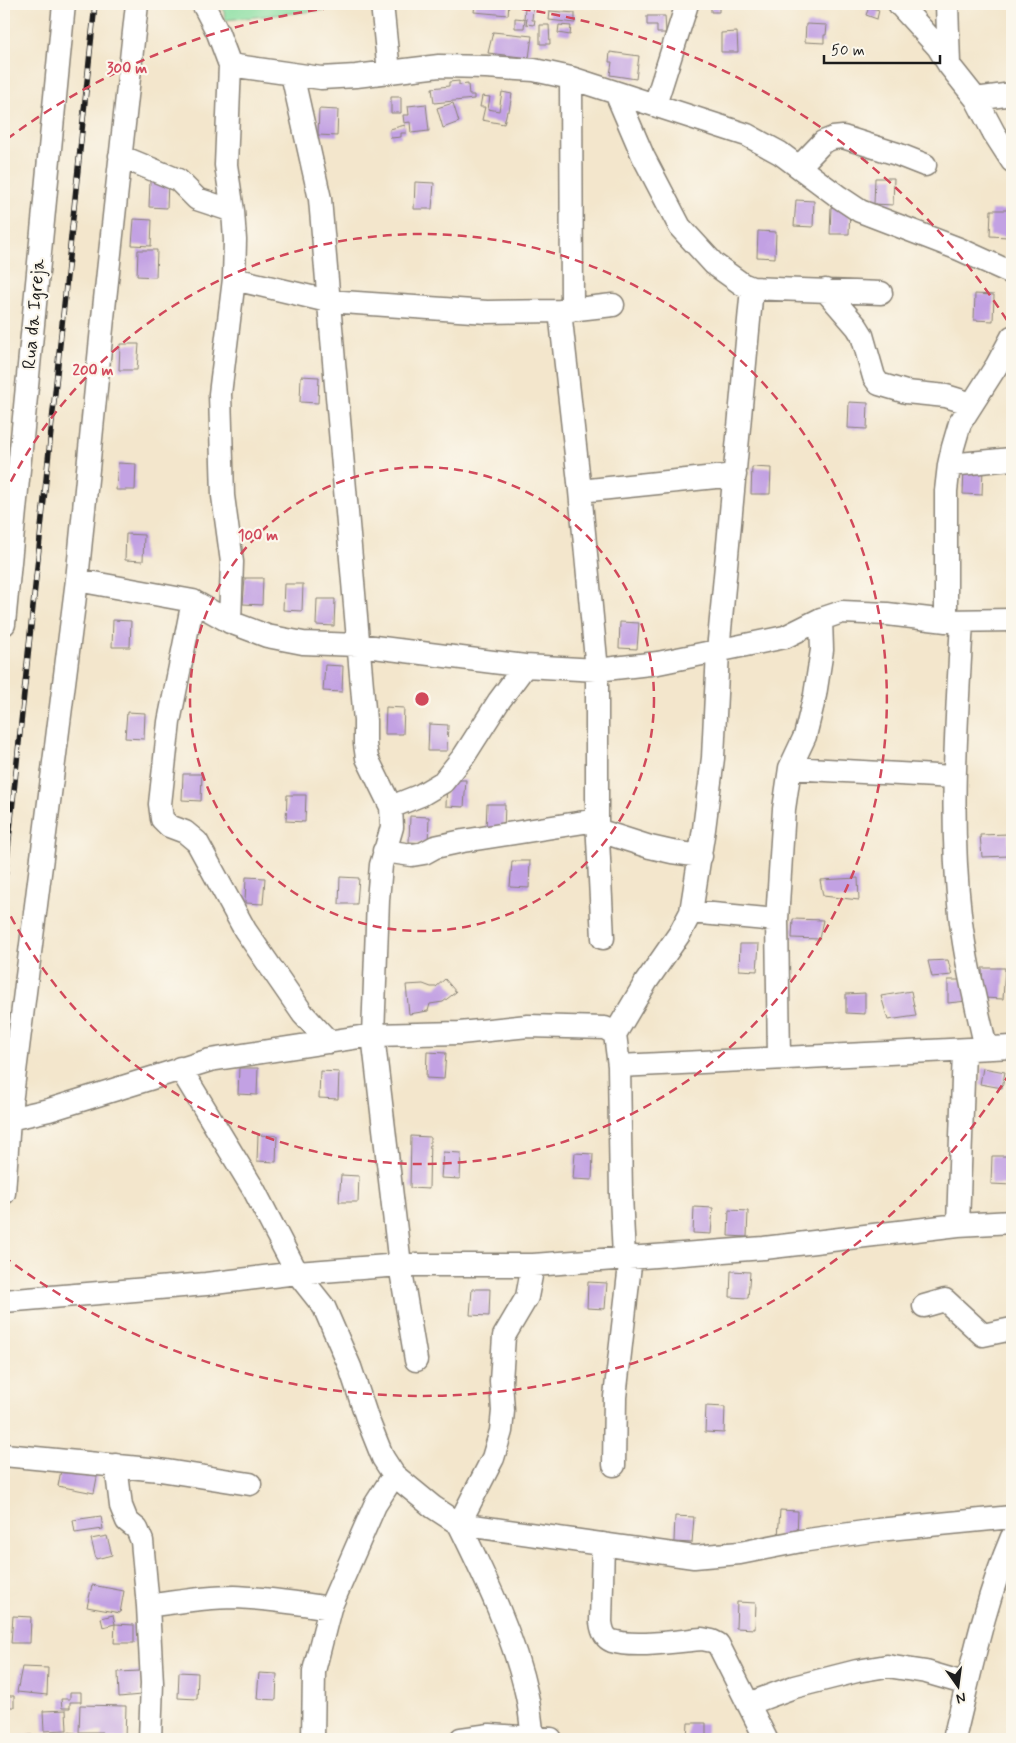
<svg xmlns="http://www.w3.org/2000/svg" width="1016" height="1743" font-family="Mynerve,sans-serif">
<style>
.green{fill:#88dea1;stroke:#527d5e}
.building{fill:#c2a1e3}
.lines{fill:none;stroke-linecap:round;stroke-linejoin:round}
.minor-casing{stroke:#888174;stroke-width:25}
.minor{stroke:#fff;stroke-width:22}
.rail-casing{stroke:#1c1c1c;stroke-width:5.5}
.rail{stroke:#fbf7ec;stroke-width:4;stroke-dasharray:11;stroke-linecap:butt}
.ring{fill:none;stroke:#d1495b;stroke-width:2.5;stroke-dasharray:9 6}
.labels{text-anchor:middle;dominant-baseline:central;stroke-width:4.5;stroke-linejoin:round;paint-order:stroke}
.street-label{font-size:19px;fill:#1c1c1c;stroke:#fbf7ec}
.centre{fill:#d1495b;stroke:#fbf7ec;stroke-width:2.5}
.ring-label{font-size:15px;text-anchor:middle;font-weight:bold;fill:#d1495b;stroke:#fbf7ec;stroke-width:4.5;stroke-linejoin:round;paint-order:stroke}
</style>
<rect width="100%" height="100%" fill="#fbf7ec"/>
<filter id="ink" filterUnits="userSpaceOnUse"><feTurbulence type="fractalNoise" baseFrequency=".02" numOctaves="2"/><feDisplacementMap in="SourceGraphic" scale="10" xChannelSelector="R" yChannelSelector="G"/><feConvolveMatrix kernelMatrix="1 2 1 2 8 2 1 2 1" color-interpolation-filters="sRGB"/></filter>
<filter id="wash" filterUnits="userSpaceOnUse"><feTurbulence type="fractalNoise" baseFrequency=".0096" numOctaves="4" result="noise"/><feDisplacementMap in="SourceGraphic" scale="20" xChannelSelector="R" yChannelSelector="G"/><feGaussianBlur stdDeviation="1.12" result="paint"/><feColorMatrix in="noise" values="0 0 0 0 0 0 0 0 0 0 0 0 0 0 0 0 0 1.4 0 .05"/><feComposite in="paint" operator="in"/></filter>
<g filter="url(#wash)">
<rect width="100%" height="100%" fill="#f3e6cc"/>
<!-- green -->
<path class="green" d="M223,4H365L366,6L225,20Z"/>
<g id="blocks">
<!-- building -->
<path class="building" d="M475,4H509L508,15L474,12Z
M711,4H719V12H711Z
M869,7L879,10L877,19L866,15Z
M525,8H533L532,20H535L534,25L526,24L527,19H524Z
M550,11L575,13V23L549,20Z
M647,16H665L666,33H657V25H647Z
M515,18L525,19L524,28H515Z
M806,24L827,25L826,35H824V43L805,42Z
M540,25H549L550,44H540Z
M559,25L571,26L570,35L558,33Z
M493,32L532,36L529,58L488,53Z
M737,32L738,52H721V33Z
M610,52L639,56L636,79L610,75L612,62H609Z
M459,81V85L468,84L469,95H474V99L434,103L432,88L449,86V82Z
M502,92L512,94L509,111H507L504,124L482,120L485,107H480L482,96L490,97L488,109L499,111Z
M391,97H401V113H391Z
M453,103L459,122L443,128L437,108Z
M426,104L429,131L411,133L410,122L404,123L403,115H409L408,106Z
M319,109L338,110L337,136L318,135Z
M405,125L406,133H401V137L391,138L390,129Z
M875,178H894L893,205L874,204Z
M150,181H168L167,208L149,207Z
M415,182L434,183L432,209H414Z
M796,200L814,201L813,227L794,226Z
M831,207L850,208L849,234H830Z
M991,210H1010L1008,237L990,236Z
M134,219L152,220L151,246L132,245Z
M758,231L776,232L775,258L757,257Z
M138,250H157L156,277L137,276Z
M975,294L994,295L993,321L974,320Z
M120,344H139L137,370H119Z
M301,376L319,377L318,403L300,402Z
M849,402L868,403L867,429L848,428Z
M118,463L136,464L135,490H116Z
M752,467L771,468L770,494H751Z
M964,468L983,469L982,495L963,494Z
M126,534L144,535L143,561L125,560Z
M245,578H263L262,605L243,604Z
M284,584H303L302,611L283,610Z
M317,599H335L334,626L316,625Z
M113,620L131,621L130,647H112Z
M620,622L639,623L637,649L619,648Z
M325,665L343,666L342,692L323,691Z
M386,707L404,708L403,734H385Z
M127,712L145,713L144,739L125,738Z
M429,724L448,725L447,751H428Z
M183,774H202L201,801L182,800Z
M447,780H466L464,807L446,806Z
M287,795H306L305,822L286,821Z
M487,804H505L504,831L486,830Z
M410,816L429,817L428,843L409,842Z
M1008,834L1009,856L982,857L980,835Z
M512,861H530L529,888L510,887Z
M246,877L265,878L263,904L245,903Z
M340,877L359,878L357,904H339Z
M858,878L859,900L823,896L820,880Z
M793,919L823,920L819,939L792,938Z
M740,944H759L757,971L739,970Z
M948,960L952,975L932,977L928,961Z
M982,968H1005L1003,999L983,998Z
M445,979L456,992L443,1002L430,1004L428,1011L409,1014L406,985L423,984L431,987H436Z
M948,980H965L967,1001L948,1003Z
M911,991L916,1016L888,1020L881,996Z
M865,993V1014L846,1013V994Z
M427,1052L446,1053L444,1079L426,1078Z
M239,1068H258L257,1095L238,1094Z
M983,1068L1005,1072L1002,1088L980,1084Z
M320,1071L339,1072L338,1099L319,1098Z
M258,1135L277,1136L276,1162L257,1161Z
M411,1136L430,1137L429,1189L410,1188Z
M443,1152L461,1153L460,1179L441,1178Z
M575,1153L593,1154L592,1180L573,1179Z
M992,1156H1012V1185L991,1184Z
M341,1175L359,1176L358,1202H339Z
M694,1207L713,1208L711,1234L693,1233Z
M729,1210L748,1211L747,1237L728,1236Z
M731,1271L750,1272L748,1298L730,1297Z
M588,1282L607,1283L605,1309L587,1308Z
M472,1289H490L489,1316L470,1315Z
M706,1406L725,1407L724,1433L705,1432Z
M62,1465L98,1472L94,1493L58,1486Z
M780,1510L798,1511L797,1537H778Z
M101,1516L103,1529L75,1533L73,1520Z
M675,1516L694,1517L692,1543L674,1542Z
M107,1536L112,1555L96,1559L91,1539Z
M92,1585L124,1591L120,1613L87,1607Z
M737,1602L756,1603L755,1629L736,1628Z
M113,1615L115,1624L103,1627L101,1618Z
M13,1616L31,1617L30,1643H11Z
M115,1624L134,1625V1643H114Z
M22,1667L48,1668L47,1695L17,1692Z
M140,1671L141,1695L119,1697L118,1672Z
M179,1672L198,1673L197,1699L178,1698Z
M259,1673L277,1674L276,1700L257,1699Z
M70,1692H81V1702H70V1708H62L61,1699H70Z
M4,1696H14V1707H4Z
M80,1705L126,1706L125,1739H101L102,1732H79Z
M66,1710L67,1730L44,1731L43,1711Z
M688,1723H706V1739H687Z
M67,1732L76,1733V1739H66Z
M32,1735V1739H9L8,1737Z"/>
</g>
</g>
<g filter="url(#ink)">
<use href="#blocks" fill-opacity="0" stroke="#888174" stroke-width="1"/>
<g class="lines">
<defs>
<path id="minor" d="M203,4L218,33L230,65L226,165L233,211L235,240L234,279L220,394L223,496L232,562L230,622
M382,4L389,72
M899,4L938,47L949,65L976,99L994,133L1012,161
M947,4L949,64
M230,65L321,78L356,76L439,66L486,67L534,70L571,78L747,135L780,153L839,197L860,211L959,249L1012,273
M292,74L320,199L365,721V744L367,758L391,807L392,827L381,865L378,900L373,1035L400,1265L416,1360
M571,78L572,310
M616,93L643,156L680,227L714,264L742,284L752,288L881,293
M976,99L1012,94
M655,105L687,4
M120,156L178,180L197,199L233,211
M799,167L823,142L833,138L843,137L897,154L925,165
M234,279L328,301L487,312L560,311L613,305
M825,290L857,327L862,335L874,377L879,384L906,392L946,396L972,404
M560,311L580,491L597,670V820L603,938
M949,465L1012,459
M580,491L735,475
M77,580L193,601L230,622L267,636L303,643L358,645L525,666L597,670L658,663L785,637L821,619L842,612L887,614L946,621L1012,620
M193,601L169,722L160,804L162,819L169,826L185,832L197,842L245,930L303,1014L329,1042
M946,621V491L949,465L953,447L960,423L997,365L1012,337
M962,621C957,719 949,816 960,914C965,959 976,1004 986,1048
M4,624L64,4
M790,768L954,777
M391,807L421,795L443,782L464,756L499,701L525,666
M597,830L650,847L672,852L701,856
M384,851L412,855L424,853L435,847L463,841L597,820
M691,912L777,920
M615,1034L646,982L680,933L691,912L704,829L713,758L718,651L752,288
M779,1058L777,920L784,809L790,768L805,736L815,695L822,650L821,619
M619,1066L621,1195L624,1257
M180,1068L254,1190L297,1273L324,1307L350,1367L367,1418L383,1458L394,1475L433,1507L459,1524L694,1557L740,1553L801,1541L878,1530L1012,1517
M9,1119L49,1110L210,1060L373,1035L460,1033L528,1026L605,1028L615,1034L619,1066L1012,1047
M4,1193L9,1119L77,580L103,318L137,4
M958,1225L964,1050
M4,1301L206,1284L297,1273L400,1265H533L764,1248L958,1225L1012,1222
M924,1306L945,1300L983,1335L1012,1329
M4,1455L160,1470L250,1484
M116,1465L121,1506L127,1521L137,1529L142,1541L148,1606L152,1683L150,1739
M614,1465L615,1397L631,1256
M459,1524L493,1458L501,1431L503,1411L501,1381L504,1336L527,1297L533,1265
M459,1524C486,1579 514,1636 527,1696C530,1710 531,1724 533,1738
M603,1544L601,1622C602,1630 604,1638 612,1641C634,1648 678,1641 702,1639L712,1641L718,1644L766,1739
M148,1606C176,1602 205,1597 234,1597C266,1598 298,1603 330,1608
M748,1704L794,1687L857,1671L887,1666L926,1672L967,1684
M313,1739L314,1671L330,1608L375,1505L394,1475
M461,1739L490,1735L551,1739
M954,1739C971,1670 984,1603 1012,1537"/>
</defs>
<!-- minor casing -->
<use href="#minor" class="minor-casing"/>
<!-- minor -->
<use href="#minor" class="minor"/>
<defs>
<path id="rail" d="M4,888L95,4"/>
</defs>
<!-- rail casing -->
<use href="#rail" class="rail-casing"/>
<!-- rail -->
<use href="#rail" class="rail"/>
</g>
</g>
<!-- distance rings -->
<g class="ring">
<circle cx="422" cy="699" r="232"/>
<path d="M4 495A465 465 0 1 1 4 903"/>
<path d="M1010 1073A697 697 0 0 1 7 1259M7 139A697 697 0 0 1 367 4M477 4A697 697 0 0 1 1010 325"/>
</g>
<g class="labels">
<!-- street labels -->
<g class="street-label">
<text transform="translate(34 314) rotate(-85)">Rua da Igreja</text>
</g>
</g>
<circle cx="422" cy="699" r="8" class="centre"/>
<g class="ring-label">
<text x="127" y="73">300 m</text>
<text x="93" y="375">200 m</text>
<text x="258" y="540">100 m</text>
</g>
<!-- margin -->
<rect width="1016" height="1743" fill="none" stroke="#fbf7ec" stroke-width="20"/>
<!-- north arrow -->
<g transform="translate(958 1686) rotate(166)" stroke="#fbf7ec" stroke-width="4" paint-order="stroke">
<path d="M0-4L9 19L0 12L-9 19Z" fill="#1c1c1c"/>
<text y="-8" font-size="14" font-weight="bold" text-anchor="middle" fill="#1c1c1c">N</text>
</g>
<!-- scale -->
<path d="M824 55v8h116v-8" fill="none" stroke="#1c1c1c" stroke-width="2.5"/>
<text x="831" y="55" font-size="15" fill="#1c1c1c" stroke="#fbf7ec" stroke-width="4" paint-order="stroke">50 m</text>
</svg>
